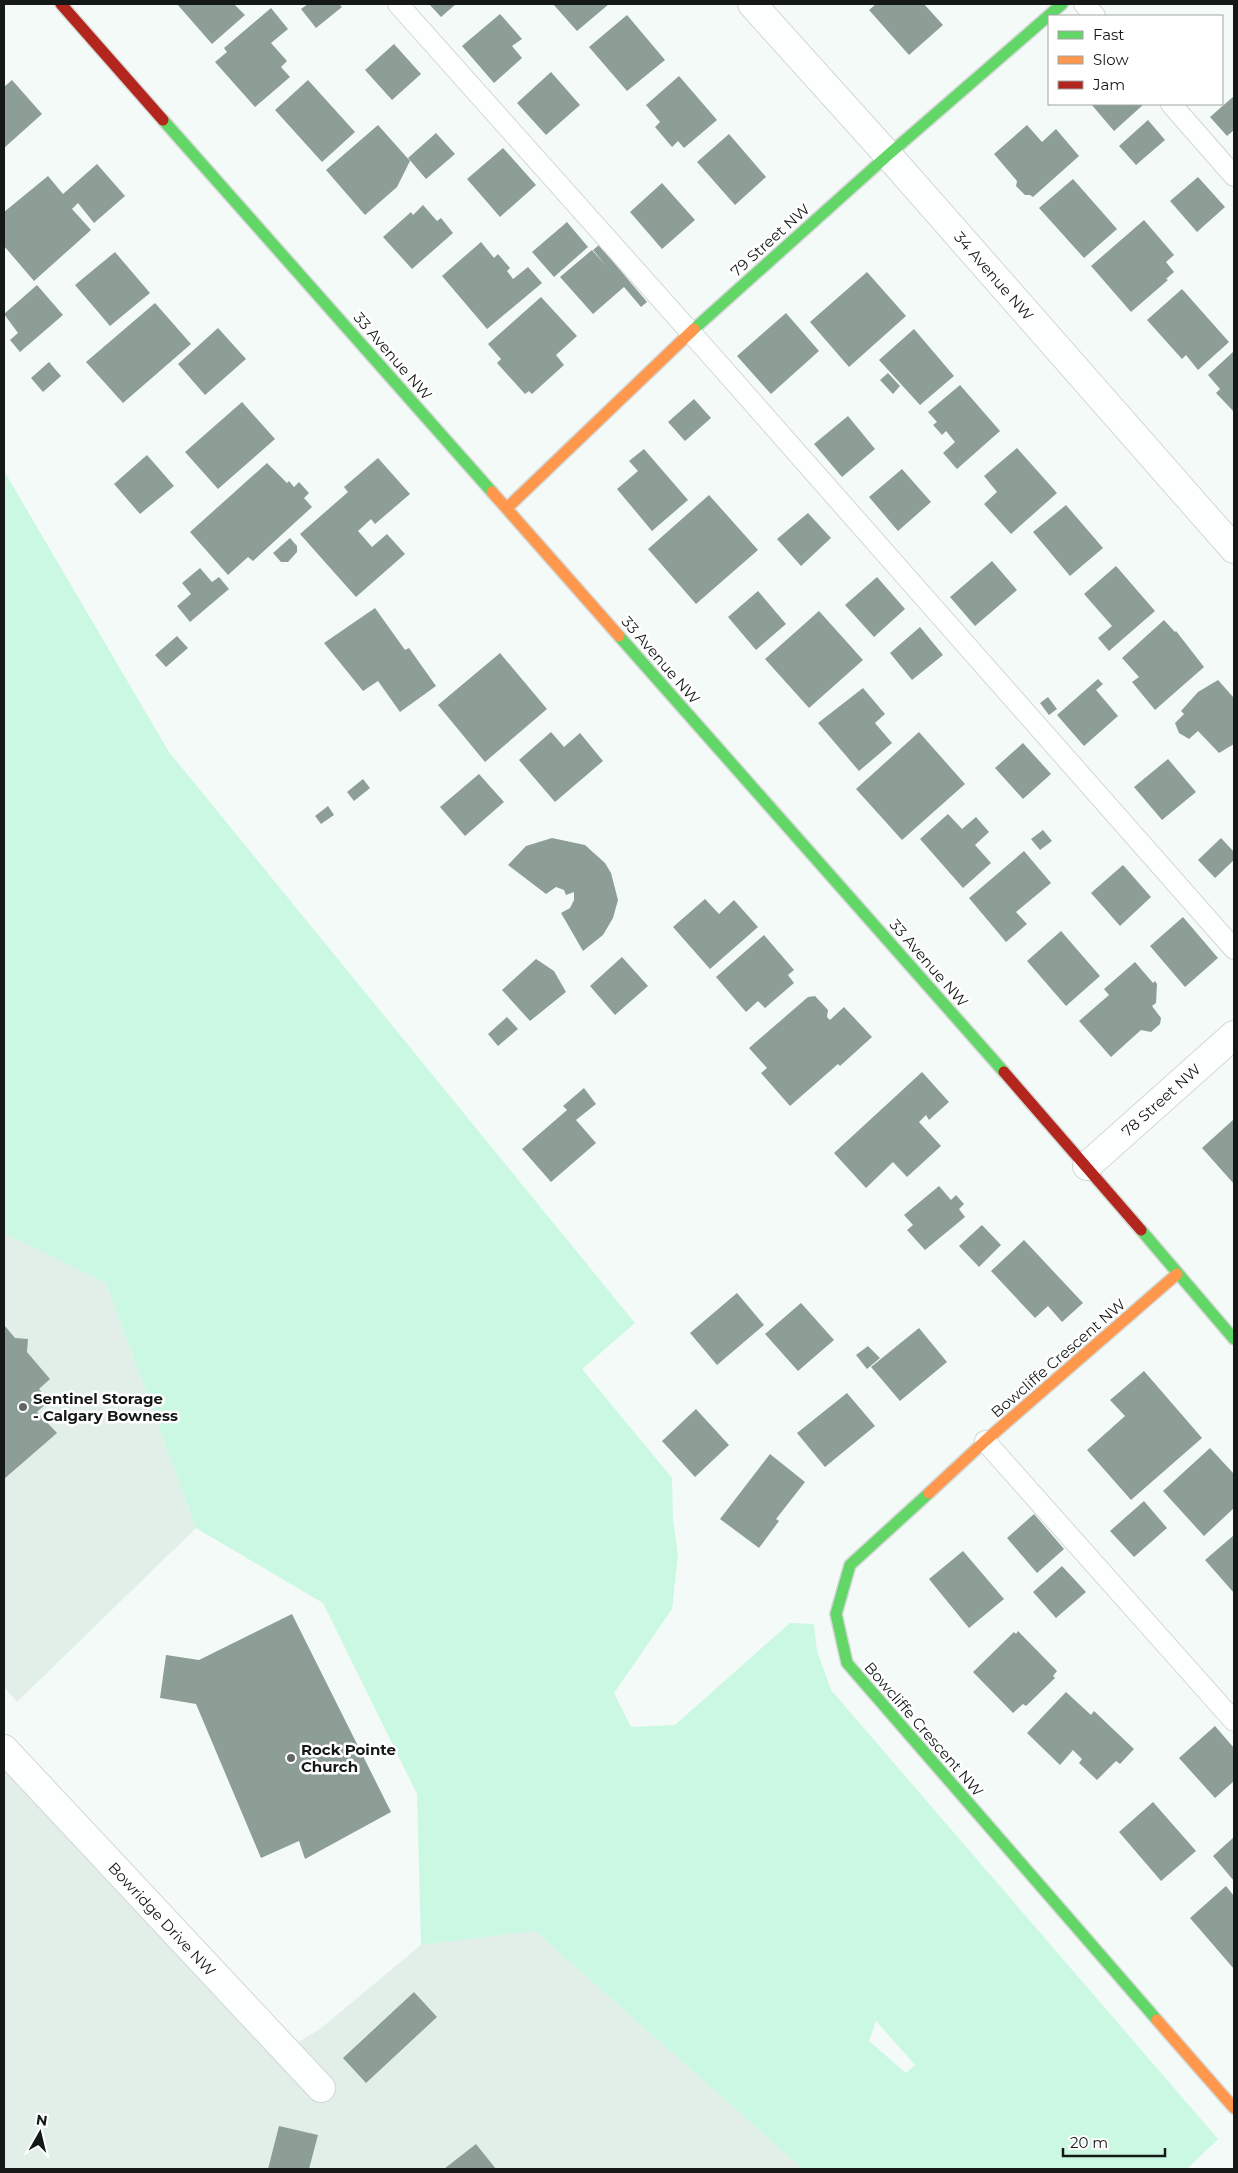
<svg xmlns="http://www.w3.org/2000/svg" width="1238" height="2173" font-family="Montserrat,sans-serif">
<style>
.built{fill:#e1efe8}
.green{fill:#cbf8e3;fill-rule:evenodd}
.building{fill:#8d9e97}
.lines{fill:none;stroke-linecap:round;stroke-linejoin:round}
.lane-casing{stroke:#d3d7d5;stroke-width:22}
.street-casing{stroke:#d3d7d5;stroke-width:30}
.fast-casing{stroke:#d3d7d5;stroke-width:14}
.slow-casing{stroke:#d3d7d5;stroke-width:14}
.jam-casing{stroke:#d3d7d5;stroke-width:14}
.lane{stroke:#fdfefe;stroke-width:20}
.street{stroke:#fdfefe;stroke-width:28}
.fast{stroke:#63d668;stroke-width:11}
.slow{stroke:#ff974d;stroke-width:11}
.jam{stroke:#b3261e;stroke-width:11}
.poi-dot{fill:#626765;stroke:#fff;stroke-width:2}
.labels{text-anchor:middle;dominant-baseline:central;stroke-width:5;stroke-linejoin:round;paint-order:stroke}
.street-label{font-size:15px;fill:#141816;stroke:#fff}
.poi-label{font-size:15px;font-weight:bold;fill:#141816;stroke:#fff;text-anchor:start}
</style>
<rect width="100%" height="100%" fill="#f4faf7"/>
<!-- built -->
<path class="built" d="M4,1233L106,1283L196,1528L17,1702L4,1687Z
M4,1749L285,2050L320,2029L421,1945L535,1931L803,2169H4Z"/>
<!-- green -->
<path class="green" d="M4,471L169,752L635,1323L582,1369L672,1478L673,1520L678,1555L672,1609L614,1693L631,1727L675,1725L790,1623L814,1624L817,1651L831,1690L1218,2139L1187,2169H803L535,1931L421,1945L417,1794L323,1603L196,1528L106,1283L4,1233ZM876,2021L915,2065L906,2073L869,2041Z"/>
<!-- building -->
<path class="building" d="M177,4H234L245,15L212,44Z
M308,4H339L342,7L316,28L301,9Z
M429,4H456L441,17Z
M553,4H609L577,31Z
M876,4H924L943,25L909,55L869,10Z
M271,8L288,29L271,43L287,61L281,67L290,77L255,107L215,62L227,52L224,48Z
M500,14L522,39L512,46L522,58L494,83L462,46Z
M627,15L665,60L627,91L589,47Z
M394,44L421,74L392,100L365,70Z
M551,72L580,105L546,135L517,103Z
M679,76L717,120L684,148L678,141L672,147L655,127L660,122L646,105Z
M12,80L42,114L4,148V87Z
M308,80L355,132L322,162L275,110Z
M1234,96V130L1227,136L1210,117Z
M1091,104H1144L1114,131Z
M1148,120L1165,140L1136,165L1119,146Z
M378,125L410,161L397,187L365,215L326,170Z
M1027,125L1042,142L1056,129L1079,156L1033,197L1030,195H1025L1016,186L1017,181L994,154Z
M436,133L455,154L426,179L408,158Z
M729,134L766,177L735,205L697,162Z
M503,148L536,185L500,217L467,179Z
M97,164L125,196L94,223L78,203L72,209L91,230L34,281L4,246V212L48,176L63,194Z
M1198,177L1225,207L1197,232L1170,201Z
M1073,179L1117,229L1084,258L1039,208Z
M662,183L695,220L662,249L630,212Z
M423,205L437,221L441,218L453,233L412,269L383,237L411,212L413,215Z
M1144,220L1174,255L1166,262L1174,272L1166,279L1168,280L1131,312L1091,266Z
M567,222L588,247L554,277L532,252Z
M481,242L494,258L498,254L510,268L507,271L513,279L528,267L542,283L487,329L442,276Z
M599,245L647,302L641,307L624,287L593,314L560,277L592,250L607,267L593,250Z
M115,252L150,293L110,326L75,285Z
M867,272L906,316L849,367L810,322Z
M37,285L63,315L20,352L10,340L18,333L4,314Z
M1182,289L1229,342L1198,370L1186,355L1182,359L1147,320Z
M541,297L577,336L556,355L564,365L532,394L529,391L525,394L497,363L501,359L488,344Z
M155,303L191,344L123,403L86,362Z
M786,313L819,351L771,394L737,356Z
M218,328L246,359L205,395L178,364Z
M914,329L954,376L920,405L879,360Z
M1234,351V412L1216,393L1220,389L1208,375Z
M49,362L61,376L43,392L31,378Z
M888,373L900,386L893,394L880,380Z
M960,385L1000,431L957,469L943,453L955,442L946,431L942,435L935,427L933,425L937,422L928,412Z
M694,399L711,418L685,441L668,422Z
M242,402L275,439L218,489L185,452Z
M848,416L875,449L842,477L814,444Z
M1017,448L1057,493L1011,534L984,504L997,492L984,476Z
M644,449L688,500L652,531L617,489L638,471L629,461Z
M147,455L174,486L140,514L114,484Z
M378,458L410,494L375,524L371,519L358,531L372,547L387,534L405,554L356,597L300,534L348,492L344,487Z
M267,463L287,483L289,481L294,487L299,482L309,493L304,498L312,507L253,561L248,557L228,575L190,532Z
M902,469L931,502L898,531L869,497Z
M709,495L758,550L696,604L648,549Z
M1066,505L1103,548L1070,576L1033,532Z
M808,513L831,538L801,566L777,539Z
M290,538L297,546V552L288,562H281L273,553Z
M992,561L1017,590L975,626L950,597Z
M1116,566L1155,611L1109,651L1098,638L1112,626L1084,594Z
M200,568L212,582L219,577L229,589L190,622L177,606L191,594L182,583Z
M877,577L905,609L874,637L845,605Z
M758,591L786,624L756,650L728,617Z
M375,608L405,650L409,648L436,686L400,712L378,681L363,691L324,643Z
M819,611L863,660L809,708L765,659Z
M1164,620L1175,632L1176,631L1204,667L1155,710L1132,682L1139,677L1122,658Z
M920,627L943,655L912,680L890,653Z
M177,636L188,648L166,667L155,655Z
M500,653L547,709L485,762L438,705Z
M1098,679L1103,684L1096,690L1118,716L1084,746L1057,715Z
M1218,680L1234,698V744L1219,753L1198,731L1189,739L1179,733L1175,723L1184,714L1181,711L1198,692Z
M863,688L885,714L875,723L892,743L859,771L818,723Z
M1048,697L1057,709L1049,715L1040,703Z
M551,732L564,747L580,733L603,761L555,802L519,760Z
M919,732L965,784L902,840L856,789Z
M1023,743L1051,774L1023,799L995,768Z
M1168,759L1196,792L1162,820L1134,787Z
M479,774L504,802L465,836L440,807Z
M363,779L370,788L354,801L347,792Z
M328,806L334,815L321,824L315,816Z
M948,814L962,829L976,817L989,832L975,845L991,863L963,888L920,839Z
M1043,830L1052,841L1040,850L1031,839Z
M552,838L585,845L605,863L611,873L618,900L613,918L603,935L583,951L561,913L570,908L574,900V892L566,895L564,890L556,887L546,894L508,865L526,846Z
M1221,838L1234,852V860L1215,878L1198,860Z
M1024,851L1051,883L1016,912L1027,924L1006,942L969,898Z
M1123,865L1151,897L1120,926L1091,893Z
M705,899L719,914L734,900L758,927L710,969L673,927Z
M1183,917L1218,958L1185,987L1150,946Z
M1061,931L1100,976L1066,1006L1027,961Z
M764,935L794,970L788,975L794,983L765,1008L758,1001L746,1012L716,977Z
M622,957L648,986L615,1015L590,986Z
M536,959L554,971L566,992L530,1021L502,990Z
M1135,962L1153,983L1155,981L1157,984L1156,1003L1152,1006L1161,1018L1160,1024L1151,1032L1141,1030L1111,1057L1079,1021L1109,995L1104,989Z
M815,996L828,1010L827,1017L830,1020L844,1007L872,1037L840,1066L838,1064L790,1106L761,1073L767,1068L749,1048L808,997Z
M507,1017L518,1029L498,1046L488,1034Z
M922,1072L949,1102L929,1120L926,1115L919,1122L941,1146L907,1177L893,1162L866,1188L834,1153Z
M584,1088L596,1104L576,1120L596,1143L551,1182L522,1149L567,1110L563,1106Z
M1234,1119V1184L1202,1148Z
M939,1186L951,1200L956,1195L964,1204L959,1209L965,1217L925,1250L907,1230L913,1225L904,1215Z
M982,1225L1001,1245L979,1267L959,1246Z
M1024,1240L1083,1303L1062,1322L1048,1306L1035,1318L991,1271Z
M737,1293L764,1325L717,1365L690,1333Z
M801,1303L834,1340L798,1371L765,1334Z
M4,1325L15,1338L28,1339L27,1352L50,1379L39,1389L49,1401L37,1412L57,1433L4,1479Z
M919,1328L947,1362L900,1401L871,1367Z
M868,1346L880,1358L867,1369L856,1355Z
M1144,1371L1202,1438L1131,1500L1087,1450L1125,1416L1110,1400Z
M847,1393L875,1426L825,1467L797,1433Z
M696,1409L729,1445L695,1477L662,1441Z
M1210,1448L1234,1474V1508L1204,1536L1163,1491Z
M770,1454L805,1482L776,1519L779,1521L759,1548L720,1519Z
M1144,1501L1167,1528L1134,1557L1110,1531Z
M1034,1514L1064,1549L1037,1573L1007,1538Z
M1234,1535V1593L1205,1560Z
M963,1551L1004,1599L969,1628L929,1579Z
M1062,1566L1086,1592L1056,1618L1033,1592Z
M292,1614L391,1812L305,1859L299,1841L261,1858L196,1704L160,1698L166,1655L199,1660Z
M1018,1631L1057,1671L1053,1676L1055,1678L1026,1706L1023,1704L1013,1713L973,1672L1014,1632L1016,1634Z
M1066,1692L1091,1715L1094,1711L1134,1749L1120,1764L1116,1761L1097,1780L1079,1763L1082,1759L1073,1750L1060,1765L1027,1733Z
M1215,1726L1234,1748V1781L1215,1798L1179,1758Z
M1153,1802L1196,1851L1161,1881L1119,1832Z
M1234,1837V1881L1213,1856Z
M1226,1886L1234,1896V1969L1190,1918Z
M414,1992L437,2017L366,2083L343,2058Z
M279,2126L318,2135L309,2169H268Z
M476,2144L496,2169H444Z"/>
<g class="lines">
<defs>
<path id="lane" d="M398,4L709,353L1234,949
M1084,4L1095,16
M1171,104L1234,176
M985,1441L1234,1721"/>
<path id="street" d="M752,4L888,155L1234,549
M1087,1166L1234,1035
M4,1749L321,2088"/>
<path id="fast" d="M163,120L492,492
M694,329L888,155L1062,4
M619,636L1004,1072
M1141,1230L1234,1339
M929,1493L850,1565L836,1614L847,1663L1157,2020"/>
<path id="slow" d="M492,492L619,636
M507,508L694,329
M929,1493L985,1441L1177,1274
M1157,2020L1234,2108"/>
<path id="jam" d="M61,4L163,120
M1004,1072L1141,1230"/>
</defs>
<!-- lane casing -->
<use href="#lane" class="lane-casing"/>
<!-- street casing -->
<use href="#street" class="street-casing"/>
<!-- fast casing -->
<use href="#fast" class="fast-casing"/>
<!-- slow casing -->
<use href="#slow" class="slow-casing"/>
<!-- jam casing -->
<use href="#jam" class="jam-casing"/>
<!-- lane -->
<use href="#lane" class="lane"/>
<!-- street -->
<use href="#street" class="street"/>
<!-- fast -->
<use href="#fast" class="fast"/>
<!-- slow -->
<use href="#slow" class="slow"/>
<!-- jam -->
<use href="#jam" class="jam"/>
</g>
<!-- markers -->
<g class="poi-dot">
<circle cx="23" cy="1407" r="5"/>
<circle cx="291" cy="1758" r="5"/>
</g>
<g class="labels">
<!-- street labels -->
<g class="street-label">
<text transform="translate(770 240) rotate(-42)">79 Street NW</text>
<text transform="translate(994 276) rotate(49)">34 Avenue NW</text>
<text transform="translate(393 356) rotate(49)">33 Avenue NW</text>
<text transform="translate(661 660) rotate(49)">33 Avenue NW</text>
<text transform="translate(929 963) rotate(49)">33 Avenue NW</text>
<text transform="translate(1161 1100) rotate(-42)">78 Street NW</text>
<text transform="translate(1058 1358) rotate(-41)">Bowcliffe Crescent NW</text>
<text transform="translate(924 1729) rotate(49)">Bowcliffe Crescent NW</text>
<text transform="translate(162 1919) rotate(47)">Bowridge Drive NW</text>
</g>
<!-- poi labels -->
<g class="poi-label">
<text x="33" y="1398">Sentinel Storage<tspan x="33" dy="17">- Calgary Bowness</tspan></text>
<text x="301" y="1749">Rock Pointe<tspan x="301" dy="17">Church</tspan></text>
</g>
</g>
<!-- border -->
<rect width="1238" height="2173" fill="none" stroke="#141816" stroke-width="10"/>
<!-- legend -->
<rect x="1048" y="15" width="175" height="90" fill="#ffffff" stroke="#a1a3a2"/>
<rect x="1058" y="31" width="25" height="8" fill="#63d668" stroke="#a1a3a2"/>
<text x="1093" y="40" font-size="15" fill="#141816">Fast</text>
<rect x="1058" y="56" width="25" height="8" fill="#ff974d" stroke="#a1a3a2"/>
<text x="1093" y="65" font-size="15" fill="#141816">Slow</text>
<rect x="1058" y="81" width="25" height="8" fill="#b3261e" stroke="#a1a3a2"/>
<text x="1093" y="90" font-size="15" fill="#141816">Jam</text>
<!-- north arrow -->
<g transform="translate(40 2133) rotate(8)" stroke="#ffffff" stroke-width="4" paint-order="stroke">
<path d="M0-4L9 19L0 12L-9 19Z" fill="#141816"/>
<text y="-8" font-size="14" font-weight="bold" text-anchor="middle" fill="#141816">N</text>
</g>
<!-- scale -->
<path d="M1063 2148v8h102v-8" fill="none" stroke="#141816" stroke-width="2.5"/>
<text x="1070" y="2148" font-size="15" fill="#141816" stroke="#ffffff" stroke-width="4" paint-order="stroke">20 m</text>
</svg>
